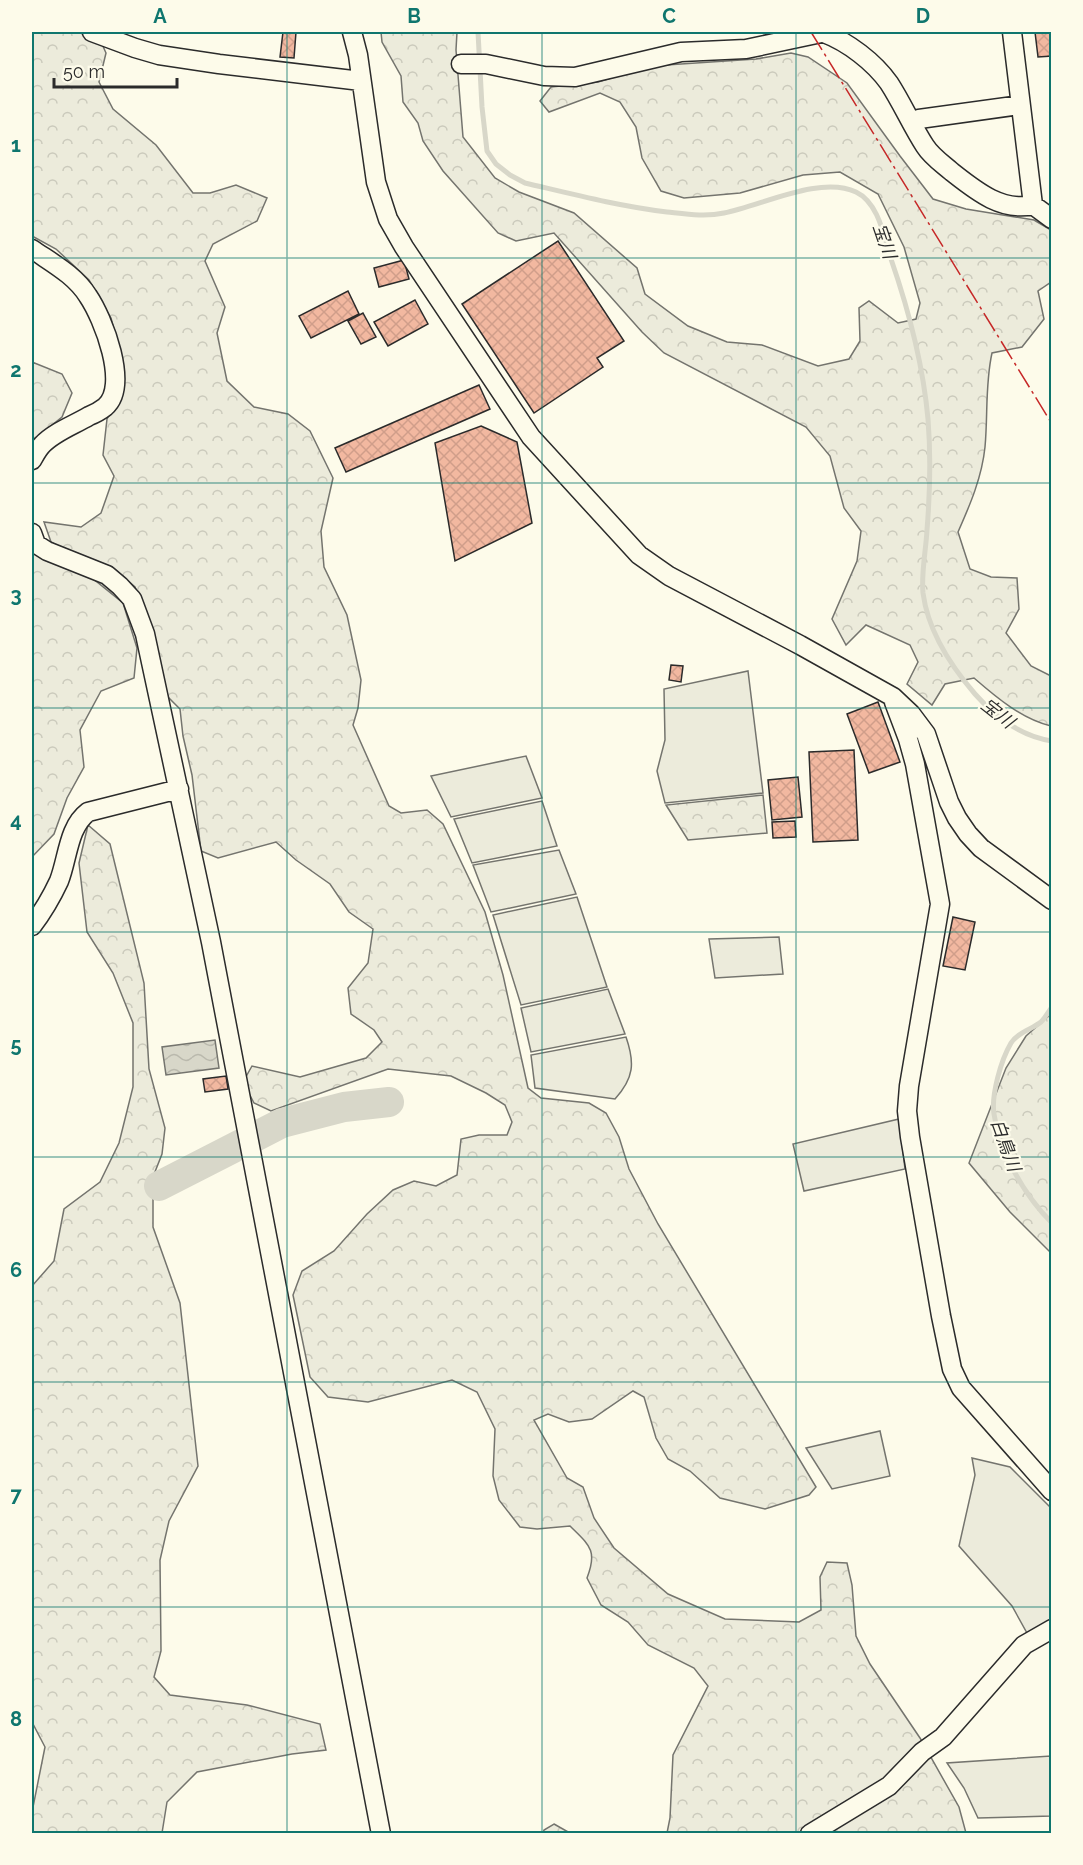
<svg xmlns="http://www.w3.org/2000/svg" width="1083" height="1865" font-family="Raleway,'Noto Sans JP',sans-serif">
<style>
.green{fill:#ecebdb;stroke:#74746e;stroke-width:1.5}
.forest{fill:url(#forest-crowns);stroke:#74746e;stroke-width:1.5}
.water{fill:url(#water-waves);stroke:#74746e;stroke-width:1.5}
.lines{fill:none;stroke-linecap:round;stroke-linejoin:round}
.stream{stroke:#d8d7c9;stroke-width:5}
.river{stroke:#d8d7c9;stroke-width:30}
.building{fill:url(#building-cross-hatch);stroke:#2b2b2b;stroke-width:1.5}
.minor-casing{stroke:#2b2b2b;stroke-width:21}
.minor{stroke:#fdfbea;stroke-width:18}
.power{stroke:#c62828;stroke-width:1.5;stroke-dasharray:21 4.5 3 4.5;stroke-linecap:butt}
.grid{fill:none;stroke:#0f766e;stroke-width:1.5;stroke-opacity:0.55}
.labels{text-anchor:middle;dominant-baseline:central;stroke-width:4.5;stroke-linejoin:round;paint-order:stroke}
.water-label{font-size:18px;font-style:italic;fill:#2b2b2b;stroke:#fdfbea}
.neatline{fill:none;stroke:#0f766e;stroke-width:2}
.grid-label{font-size:20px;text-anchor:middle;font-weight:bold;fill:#0f766e}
</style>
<defs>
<pattern id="forest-crowns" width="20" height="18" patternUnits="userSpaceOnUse" patternTransform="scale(1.5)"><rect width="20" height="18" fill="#ecebdb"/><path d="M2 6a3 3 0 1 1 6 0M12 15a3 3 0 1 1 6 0" fill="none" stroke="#cbcabc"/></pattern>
<pattern id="water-waves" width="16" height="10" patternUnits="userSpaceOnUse" patternTransform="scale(1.5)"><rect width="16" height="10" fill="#d8d7c9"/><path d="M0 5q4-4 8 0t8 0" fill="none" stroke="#bab9ad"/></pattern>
<pattern id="building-cross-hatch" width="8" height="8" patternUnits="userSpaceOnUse" patternTransform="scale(1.5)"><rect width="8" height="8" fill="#f2b8a0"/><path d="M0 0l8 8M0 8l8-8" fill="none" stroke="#d09e8a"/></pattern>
</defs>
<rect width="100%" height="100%" fill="#fdfbea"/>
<!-- green -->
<path class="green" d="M748,671L763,793L665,803L657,771L665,740L664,689Z
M526,756L542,798L451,817L431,776Z
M542,801L557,846L472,863L454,819Z
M559,850L576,894L491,912L473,865Z
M577,897L607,987L521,1005L493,915Z
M779,937L783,974L715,978L709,939Z
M608,989L625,1034L531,1052L521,1008Z
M626,1037C635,1063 634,1078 615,1099L535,1088L531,1055Z
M899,1119L905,1169L804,1191L793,1144Z
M880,1431L890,1476L832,1489L806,1448Z
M972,1458L1010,1467L1051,1508V1621L1027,1633L1012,1606L959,1546L975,1475Z
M1051,1756V1816L978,1818L964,1788L947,1763Z"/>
<!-- forest -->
<path class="forest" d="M32,32H79L102,44L106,53L99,82L113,109L156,145L193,193H210L236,185L267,198L257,221L213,244L205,261L225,307L217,333L227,381L254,407L288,414L310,431L333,478L321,531L324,567L347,615L361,680L358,708L353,725L389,806L401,813L427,810L443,824L485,912L503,975L528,1088L541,1098L589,1103L606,1113L619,1137L629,1169L658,1224L816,1487L809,1495L765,1509L720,1498L690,1471L668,1459L656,1438L644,1397L633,1391L592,1419L569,1422L548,1414L534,1420L567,1478L583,1487L594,1518L614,1548L668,1594L725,1619L799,1622L821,1610L820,1577L827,1562L847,1563L852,1585L856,1636L870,1664L920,1738L959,1807L966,1833H667L670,1818L673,1755L708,1686L694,1668L648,1645L628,1622L601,1605L587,1578C598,1550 589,1545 570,1526L537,1529L520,1527L499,1500L493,1476L495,1429L477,1392L452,1380L368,1402L328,1397L310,1377L293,1295L302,1271L334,1251L367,1214L393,1190L414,1181L436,1186L457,1175L461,1139L479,1135H507L512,1122L505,1105L486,1093L451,1076L388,1069L271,1111L254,1103L243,1082L252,1066L300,1077L366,1058L382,1042L374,1030L351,1014L348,988L368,963L373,929L349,912L330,884L296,860L276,842L218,858L201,851L192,775L183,736L180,709L166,695L152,638L135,587L112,567L68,553L51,542L44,522L81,527L101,513L114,476L103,455L107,419L118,398L124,368L111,318L89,280L56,249L32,236Z
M381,32H457L456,50L463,137L495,178L519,192L574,213L637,268L645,294L688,326L727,342L762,345L818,366L849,359L860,341L859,308L869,301L898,323L916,319L920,303L904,247L878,194L840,172L803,175L740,193L684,198L661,191L642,158L636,127L620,102L600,93L549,112L540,101L551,87L598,82L651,66L756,59L791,53L808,57L847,83L900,156L933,199L966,209L1034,220L1051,230V282L1038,291L1044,319L1022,347L992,353C985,384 988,415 985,447C982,477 970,505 958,532L970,569L991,577L1017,578L1019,609L1006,633L1031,666L1051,676V726C1022,719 997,698 974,678L945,684L932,705L907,684L918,662L910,645L866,625L846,645L832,619L857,561L861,531L844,508L830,456L806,427L664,353L642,332L554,233L516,241L498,233L443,171L423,141L418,123L403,102L401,76L382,42Z
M32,362L62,374L72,393L62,417L32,441Z
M32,548L92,578L123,603L137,648L134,678L101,691L80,730L84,767L67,798L54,834L32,857Z
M763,795L767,833L688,840L666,805Z
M88,825L110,844L144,983L149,1069L165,1128L162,1154L153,1177V1227L180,1303L198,1466L169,1521L160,1560L161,1651L154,1677L170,1695L247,1705L320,1724L326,1750L292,1754L197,1772L167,1802L162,1833H32V1812L45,1747L32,1722V1286L54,1261L64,1209L100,1182L119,1143L133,1087V1023L113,973L87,932L79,863Z
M1051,1014V1253L1010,1212L969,1163L1006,1068L1026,1036Z
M554,1824L570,1833H543L544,1830Z"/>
<!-- water -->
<path class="water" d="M215,1040L219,1068L166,1075L162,1047Z"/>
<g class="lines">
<!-- stream -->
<path class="stream" d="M478,32L482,107L487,151L496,164L510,175L525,183C572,194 618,206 667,212C686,214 705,217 724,213C761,206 820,175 856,192C879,203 884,237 891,259C909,311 923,364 928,419C931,456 930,493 927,530C926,550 921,573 923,593C928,631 950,665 975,694C996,718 1020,736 1052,741
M1052,1007C1048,1012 1045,1018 1041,1022C1032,1029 1017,1033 1011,1043C1001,1060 991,1095 994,1114C999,1152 1025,1196 1052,1223
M1052,1428V1443"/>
<!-- river -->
<path class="river" d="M159,1186L282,1123L344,1107L389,1102"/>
</g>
<!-- building -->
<path class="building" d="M283,32H296L294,58L280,57Z
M1035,32H1052V56L1038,57Z
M558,241L624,341L597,358L603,367L534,413L462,304Z
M404,260L409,279L379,287L374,268Z
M348,291L359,314L311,338L299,316Z
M415,300L428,324L388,346L374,322Z
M363,313L376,337L361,344L348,321Z
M479,385L490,409L346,472L335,448Z
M481,426L517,442L532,523L455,561L435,443Z
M671,665L683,666L681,682L669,680Z
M878,702L900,762L869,773L847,714Z
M854,750L858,840L813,842L809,752Z
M798,777L802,817L772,820L768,780Z
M795,821L796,837L773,838L772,822Z
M953,917L975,922L965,970L943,966Z
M226,1076L228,1089L205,1092L203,1079Z"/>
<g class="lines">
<defs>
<path id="minor" d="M92,32L135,48L159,55L219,64L361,81
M352,32L358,55L376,182L388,219L404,247L531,437L639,555L669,576L800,645L893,697L911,714L926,734L949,802L957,818L968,834L981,848L1052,900
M1012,32L1033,205L1052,219
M824,33C848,42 874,62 889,83C902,103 912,126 925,146C932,157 943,164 952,172C975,190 1001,212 1033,205
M461,64H486L544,76L575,77L681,52L746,49L826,32
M912,122L919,119L1020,105
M32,249C52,263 75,275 88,296C103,318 130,386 105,407C100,411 94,414 89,416C74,425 54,432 42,445C38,449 35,455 32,460
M32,533L36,544L47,551L107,575L120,586L132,599L145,634L211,942L381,1834
M894,702L908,739L915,764L940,904L909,1086L907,1111L910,1137L941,1316L952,1369L961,1388L1052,1491
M32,926C42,913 52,896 59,881C68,858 68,827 88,812L179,789
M810,1834L889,1786L922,1752L943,1737L1024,1645L1052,1629"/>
</defs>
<!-- minor casing -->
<use href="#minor" class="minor-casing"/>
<!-- minor -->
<use href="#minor" class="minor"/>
<!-- power -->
<path class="power" d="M811,32L1052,424"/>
</g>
<!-- grid -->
<path class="grid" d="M287,32V1834M542,32V1834M796,32V1834M32,258H1052M32,483H1052M32,708H1052M32,932H1052M32,1157H1052M32,1382H1052M32,1607H1052"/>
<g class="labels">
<!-- water labels -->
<g class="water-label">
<text transform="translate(885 241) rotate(71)">宝川</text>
<text transform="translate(998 713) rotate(38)">宝川</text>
<text transform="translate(1006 1145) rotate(70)">白鳥川</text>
</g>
</g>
<!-- border -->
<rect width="1083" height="1865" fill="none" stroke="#fdfbea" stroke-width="66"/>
<!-- scale -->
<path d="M54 78v9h123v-9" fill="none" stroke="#2b2b2b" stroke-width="3"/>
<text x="63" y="78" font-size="18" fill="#2b2b2b" stroke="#fdfbea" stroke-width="4.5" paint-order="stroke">50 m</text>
<rect x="33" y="33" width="1017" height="1799" class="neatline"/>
<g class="grid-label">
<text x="160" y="23">A</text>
<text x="414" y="23">B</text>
<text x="669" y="23">C</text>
<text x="923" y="23">D</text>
<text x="16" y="152">1</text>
<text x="16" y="377">2</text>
<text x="16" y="602">3</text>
<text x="16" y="827">4</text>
<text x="16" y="1052">5</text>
<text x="16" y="1277">6</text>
<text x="16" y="1502">7</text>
<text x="16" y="1726">8</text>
</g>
</svg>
